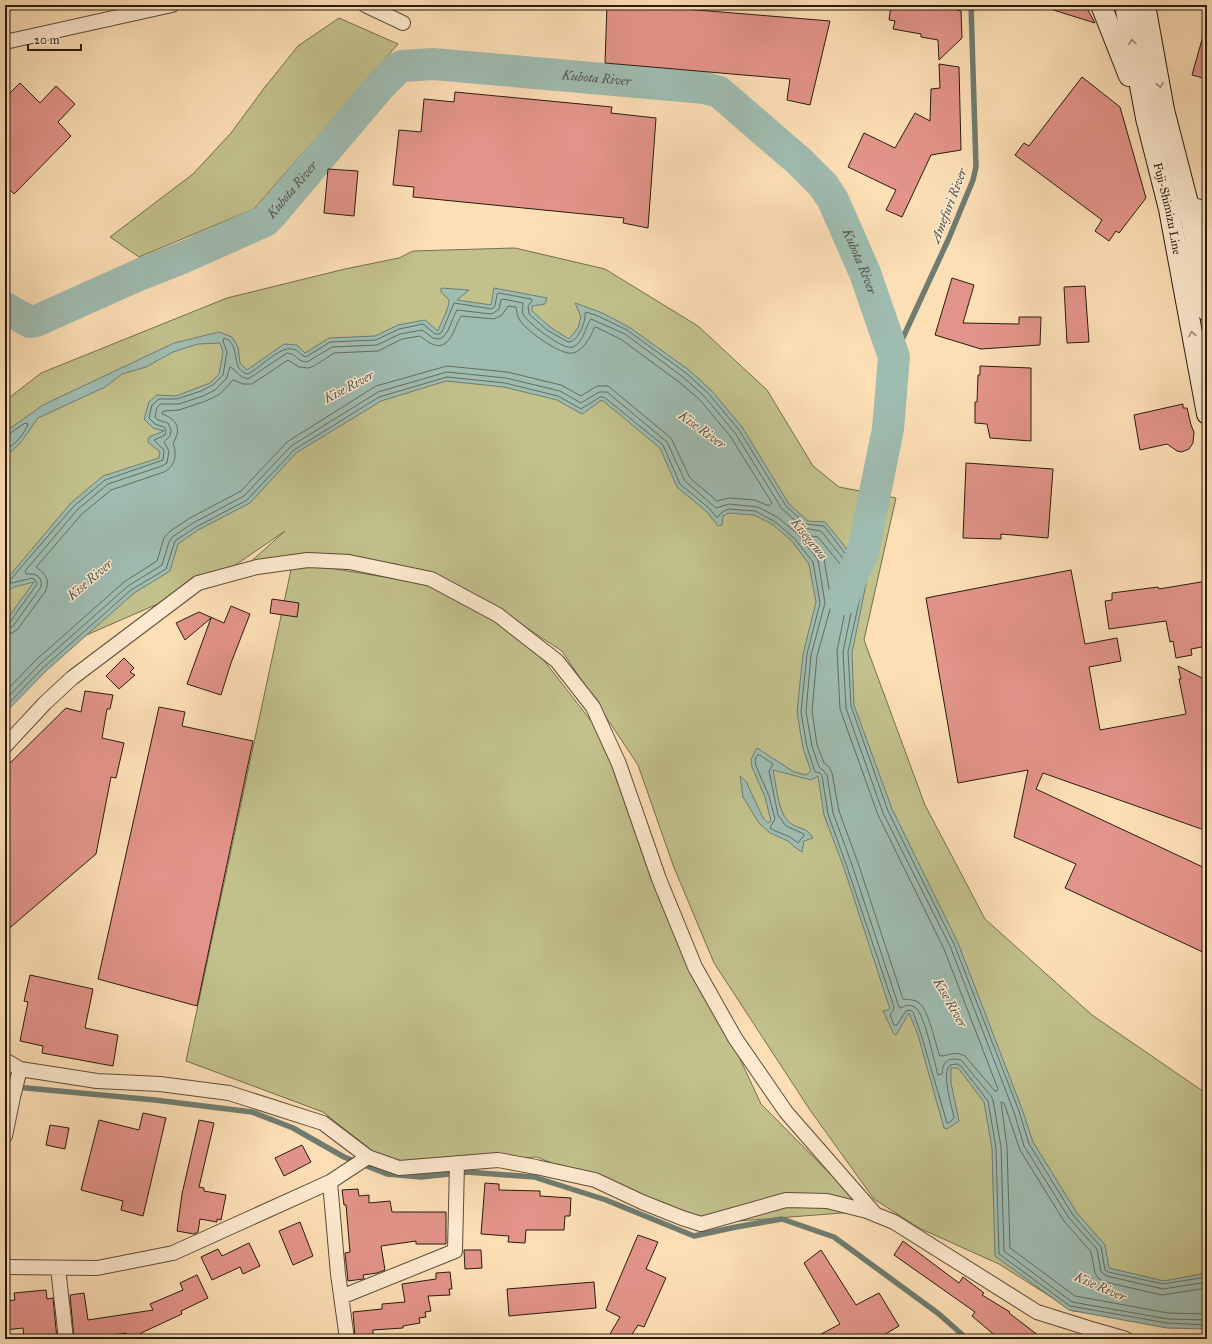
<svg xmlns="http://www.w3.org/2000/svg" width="1212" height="1344" font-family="'IM FELL Great Primer',serif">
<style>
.green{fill:#c2c18c;stroke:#756e4e;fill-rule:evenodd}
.water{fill:#9fbcb1;stroke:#6f7c70}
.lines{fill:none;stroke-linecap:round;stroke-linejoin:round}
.shore{stroke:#646c60;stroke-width:1}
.stream{stroke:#6f7c70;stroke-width:5.5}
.river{stroke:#9fbcb1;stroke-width:32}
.building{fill:#e3948a;stroke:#281c0f}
.street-casing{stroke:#5d4d39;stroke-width:16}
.secondary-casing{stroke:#281c0f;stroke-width:22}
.street{stroke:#feead0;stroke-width:14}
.secondary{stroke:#feead0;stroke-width:20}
.oneway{stroke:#9e8d79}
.labels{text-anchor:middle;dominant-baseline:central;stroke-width:3;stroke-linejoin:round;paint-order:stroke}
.street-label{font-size:12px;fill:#281c0f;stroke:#feead0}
.water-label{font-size:13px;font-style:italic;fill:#525448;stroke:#feead0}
</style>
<rect width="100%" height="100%" fill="#fddfb6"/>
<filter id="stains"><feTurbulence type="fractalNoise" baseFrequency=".005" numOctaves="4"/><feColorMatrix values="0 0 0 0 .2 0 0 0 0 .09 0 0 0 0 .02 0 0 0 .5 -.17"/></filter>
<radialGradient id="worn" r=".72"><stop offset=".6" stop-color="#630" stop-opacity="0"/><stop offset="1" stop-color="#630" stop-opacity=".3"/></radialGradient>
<!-- green -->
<path class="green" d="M339,18L398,44L254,209L139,257L110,237L193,174L231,133L265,87L298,46Z
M515,248L605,269L698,326L767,390L813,466L839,487L896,498L864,640L925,805L985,919L1092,1015L1207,1094V1321L1073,1311L999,1264L919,1228L874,1199L810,1110L714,963L673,865L638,765L562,651L510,617L610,745L678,926L761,1104L867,1211L701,1224L537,1157L389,1164L323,1112L186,1061L292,565H247L285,531L215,579L13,667L5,673V401L41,373L227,298L345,269L399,258L413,251ZM311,564H396L458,589L311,565Z"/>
<!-- water -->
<path class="water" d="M441,288L469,290L457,300L491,305L494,288L547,298L545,304L532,306V311L550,327L569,339L578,328L581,317L575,303L600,312L629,327L689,370L711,390L742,427L789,504L808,521L825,522L851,554H854L870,564L852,653L854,705L892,809L958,943L1022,1109L1033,1142L1077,1213L1105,1245L1109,1268L1164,1281L1207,1273V1329L1167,1328L1069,1310L995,1256L992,1148L984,1102L958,1068H951V1083L959,1121L947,1129L944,1128L918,1035L909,1013L896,1035L894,1034L883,1011L890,1009L844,868L824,815L818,776L811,780L773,770C776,784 778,811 788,821C796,830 806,825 813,838L804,841L802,852L796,848L788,841L770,833L759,823L743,797L740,776L746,781L763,818L768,823L771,821L765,797L752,767L751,759L757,748L794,772L806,775L811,771L803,748L797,712L803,654L816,602L809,564L792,541L772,524L754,515L729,513L723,516L722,525L718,526L707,512L677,487L660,448L602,400L582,414L557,400L504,387L446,381L381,401L296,453L250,503L198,530L178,544L170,571L134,593L46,671L5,713V622L34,582L14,587L5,593V581L71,503L103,476L159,458L160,452L148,442L149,437L164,431L153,428L144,419L149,402L157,395L176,396L210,383L219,374L223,352L220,343L198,344L173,352L146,367L122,374L105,387L38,418L21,442L12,451L5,453V432L43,405L174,343L219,332L232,337L238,347L240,363L247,370L284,344L297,345L305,353L329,338L375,336L398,325L425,320L438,331C441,322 449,309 449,300L441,292Z"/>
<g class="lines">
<!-- shore -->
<path class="shore" d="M5,435L9,434L25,423L28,424C25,433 15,446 5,449
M810,536L818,537L841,565L853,572L837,651L840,709L878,815L944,949L998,1089L997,1091H995L965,1056C954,1050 949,1056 940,1056C935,1044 929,1009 918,1002C913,999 907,1000 903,999L858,863L839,811L832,773L829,767L824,763L817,745L812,711L817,656L831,606V600L824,559L809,539Z
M5,624L10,622L37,584L35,580L32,578L12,583H11L10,580L74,506L105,480L163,460L164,450L154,440L165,435L166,430L164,427L155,424L149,418L152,405L159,399H177L201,391L213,385L223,375L227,352L223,341L224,338L229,340C231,343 233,346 234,349C237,359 235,371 248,374C260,368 279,346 293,349C299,350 300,356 306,357L330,342L376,340L399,329L423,324L435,334H439L442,332L454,303L492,309L495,306L497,294L499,293L531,299L532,301L528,306L529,314L547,330L568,342C578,342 586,322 585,313L586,312L598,316L627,330L686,373L708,393L739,430L786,506L806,524L824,526L848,557L853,559L865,567L863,584L848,652L851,706L888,811L954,944L1019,1111L1029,1144L1073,1215L1101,1247L1105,1270L1108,1272L1163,1284L1207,1277
M5,629L10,628L14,625L41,587C43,576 35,573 26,574L25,571L78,509L108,484L162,466L167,463L169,451L164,442L170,436L171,430L168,423L158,420L155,417L157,408L160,404H179L203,396L215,390L226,379L230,367L232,368L242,377L248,379L287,353C297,354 297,362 307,362L332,347L377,345L400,334L422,330L433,338L440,339C449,335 452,318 457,310L491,314L495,312L499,309L501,300L503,299L523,303C523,307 521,313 525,317C531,325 564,351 573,347C584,342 585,327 591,319L625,334L683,377L704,396L735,433L782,509L804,528L821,531L845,561L860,569L843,652L846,708L883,813L950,946L1014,1112L1024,1146L1069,1218L1097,1249L1101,1272L1107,1276L1163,1289L1207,1282
M5,635L12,633L17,630L45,592C50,582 47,574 37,568V566L82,514L111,490L164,472C176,466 177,454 173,443C182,429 177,419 162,414L163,411L179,410L206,401L220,394L233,380L243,384H252L288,360L299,367L308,368L314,366L334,353L378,351L402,339L420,336C423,338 426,341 430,343C450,354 454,327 461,316L494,319L502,315L508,306L516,307C517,311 517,316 519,319C525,330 561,356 573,353C583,351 591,337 594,328L596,327L622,340L630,346L679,382L700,400L730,436L772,503L769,506L755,500L729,498L717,501L690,478L671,438L608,386H597L581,396L561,385L507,372L447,366L376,386L287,442L241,491L190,518L169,532L164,538L157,561L124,582L36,660L5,692
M5,700L40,664L128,586L162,565L169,542L172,537L193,523L244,496L291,446L378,392L447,372L506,378L560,391L581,403L599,392H607L667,442L685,481L716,508L729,504L758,507L777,517L798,534L818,560L825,603L811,655L806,712L812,746L819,767L824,771L827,775L833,813L852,865L899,1007L901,1008C906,1005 911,1004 916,1008C925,1016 934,1061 938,1075L942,1074C943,1061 948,1057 961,1060L991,1096L993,1100L1001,1147L1004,1251L1072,1302L1168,1319L1207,1320
M5,707L43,668L131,590L166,569L175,541L196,527L247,500L294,450L379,397L447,377L505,383L558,396L581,409L600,397H604L663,445L680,484L710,509L716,517H718L721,513L728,509L755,511L774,521L794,538L813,562L820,603L807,654L801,712L807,747L815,772L820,773L822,776L828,814L847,867L894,1007L893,1011L890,1015L894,1025H897L906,1011L910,1010L913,1012L921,1034L947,1123H949L954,1118C952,1107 941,1073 950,1065L957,1064L961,1066L988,1101L996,1148L999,1254L1070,1306L1167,1323L1207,1325
M758,755H760L773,764L769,771L778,815L786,826L804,834V836L801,839L798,843L790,837L773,830L770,828L775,819L769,796L756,766L755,760Z
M1207,1288L1162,1295L1105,1282L1099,1279L1095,1273L1091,1252L1064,1221L1020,1150L1004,1103L1001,1102L1007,1147L1010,1248L1075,1296L1168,1313L1207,1314"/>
<!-- stream -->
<path class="stream" d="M894,357L949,238L973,180L976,167L971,5
M5,1086L155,1100L252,1112L293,1128L344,1157L387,1174L421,1177L467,1172L534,1177L606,1200L694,1236L736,1227L782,1219L834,1237L939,1314L967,1339"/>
<!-- river -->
<path class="river" id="s1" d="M5,308L30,322L36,321L141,274L182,258L265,221L271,215L380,86L397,69L402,66L433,64L705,88L719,92L799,161L823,185L833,200L865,273L894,357L888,429L863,552L847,587L843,599"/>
</g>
<!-- building -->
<path class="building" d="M607,5H637L830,21L810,105L787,100L790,79L605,63Z
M891,5H957V10L961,11L962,38L939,60L938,40L921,37V34L893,29L895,21L889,20Z
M1048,5H1085L1095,23L1047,8Z
M1203,36L1207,37V79L1192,75Z
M939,64L959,67L961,150L931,155L902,217L886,210L896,190L848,167L864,133L895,148L915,113L930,121L931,89L940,88Z
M1082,77L1120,107L1146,198L1119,233L1116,231L1109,241L1095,231L1102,220L1015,155L1024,143L1029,146Z
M20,83L40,103L56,86L75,104L58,122L71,136L14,194L5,185V98Z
M455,92L612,107L611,113L656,118L648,228L623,223L624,218L413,197L414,187L393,185L399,130L421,132L424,99L454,102Z
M328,169L358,171L354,216L324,213Z
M952,278L974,285L963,323L1019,324V317H1041L1040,345L981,349L935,335Z
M1085,286L1089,342L1067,343L1064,287Z
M980,366L1031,368V441L990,438L987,424L975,423V402H977L978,375H980Z
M1183,404V408H1187L1191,425L1194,432L1193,443L1189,449L1182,452L1177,451L1167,444L1140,450L1134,415Z
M966,463L1053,469L1048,538L1001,534V539L963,538Z
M1071,570L1085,644L1117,638L1121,661L1089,667L1100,730L1186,714L1179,679H1181L1178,666L1204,679L1207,692V831L1043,773L1036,789L1207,869V954L1065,888L1076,864L1014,837L1028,770L958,783L926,598Z
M1207,581V646L1191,649L1192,655L1176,658L1173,641L1170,642L1166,621L1109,629L1105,601L1112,600V593L1158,587L1159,589Z
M272,599L299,603L297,617L270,613Z
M231,606L250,614L231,663L221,695L187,684L211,618L185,640L176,623L199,612L224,623Z
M124,658L134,668L130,672L135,675L119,689L106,676Z
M85,691L113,695L110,709H107L102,738L124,743L116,778L111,777L96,854L5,932V768L66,708L81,712Z
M159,707L185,712L182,726L253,741L197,1006L98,979Z
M30,975L93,989L85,1028L118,1035L113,1066L42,1053L43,1046L20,1041L28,1002L24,1001Z
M143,1113L166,1118L143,1216L121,1210L123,1201L81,1190L99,1120L139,1130Z
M199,1120L214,1123L199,1187L204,1188V1191L226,1195L221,1220L217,1219V1222L200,1219L198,1232L194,1234L177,1231L182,1194Z
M50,1125L69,1128L65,1149L46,1145Z
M302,1145L311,1162L284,1176L275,1158Z
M485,1183L499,1184V1190L540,1191V1196L571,1198L570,1216H565L564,1230H526L525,1243L508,1242L509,1236L481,1234Z
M358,1189L359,1196L369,1195V1203L390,1201L392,1212H446V1244H416V1241L381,1246L385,1270L377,1273L363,1275L364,1279H363L348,1281L345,1253L350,1252L346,1205H344L342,1190Z
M300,1222L313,1256L293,1265L279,1231Z
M638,1235L658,1242L646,1269L666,1278L644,1327L638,1325L629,1339H607L620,1317L606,1310Z
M903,1241L959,1283L963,1277L984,1293L982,1295L1010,1312L1009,1313L1043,1339H999L972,1316L975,1312L894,1255Z
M249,1243L260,1266L243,1274L240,1267L212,1280L201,1257L218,1249L222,1256Z
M464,1250H481L482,1268L465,1269Z
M821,1250L856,1305L879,1293L899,1326L877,1339H812L840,1324L804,1263Z
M450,1272L452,1289H449L450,1295L428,1296L431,1311L425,1312L426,1317L419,1318L420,1323L403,1326V1328L373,1330V1335L355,1337L353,1312L382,1309V1304L405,1302L402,1284L436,1279V1273Z
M197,1275L208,1298L181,1311L182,1314L141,1333L142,1339H127L126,1333L85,1339H74L70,1295L84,1293L88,1320L153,1310L150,1304L183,1290L180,1283Z
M594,1282L596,1308L509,1316L507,1289Z
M46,1290L47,1299L53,1298L57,1339H24L23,1328L5,1330V1301L15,1300L14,1293Z"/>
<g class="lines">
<defs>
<path id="street" d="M365,5L403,23
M5,42L172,5
M5,746L45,703L72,678L198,583L257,567L308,560L349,562L431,579L498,615L557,661L593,707L619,764L659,879L695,967L735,1038L786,1112L876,1215
M5,1060L20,1069
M13,1097L20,1069L97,1081L160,1084L229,1093L323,1123L368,1157
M5,1136L13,1097H5
M330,1182L338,1274L347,1339
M5,1267L97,1268L173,1253L330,1182L368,1157L399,1168L498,1160L536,1167L595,1180L642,1202L682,1218L701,1224L786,1200L827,1201L867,1211L894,1222L1037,1312L1088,1328L1126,1339
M58,1268L66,1339
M341,1297L455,1251L457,1163"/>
<g id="secondary">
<path d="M1101,5L1129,76"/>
<path id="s2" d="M1125,5L1146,118L1169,209L1207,414"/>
<path d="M1145,5L1164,110L1189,207L1207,311"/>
<path d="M1177,208L1189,207L1207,212"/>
</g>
</defs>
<!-- street casing -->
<use href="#street" class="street-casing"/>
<!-- secondary casing -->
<use href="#secondary" class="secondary-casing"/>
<!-- street -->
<use href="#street" class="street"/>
<!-- secondary -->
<use href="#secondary" class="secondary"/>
</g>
<!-- one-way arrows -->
<defs><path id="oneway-chevron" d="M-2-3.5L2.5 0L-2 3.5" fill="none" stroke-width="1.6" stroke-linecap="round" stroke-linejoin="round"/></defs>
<g class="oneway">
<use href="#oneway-chevron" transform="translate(1132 42) rotate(-100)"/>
<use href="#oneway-chevron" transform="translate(1160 85) rotate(80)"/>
<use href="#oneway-chevron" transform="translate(1192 334) rotate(-101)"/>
</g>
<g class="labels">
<!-- street labels -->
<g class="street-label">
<text stroke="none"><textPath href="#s2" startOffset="208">Fuji-Shimizu Line</textPath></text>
</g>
<!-- water labels -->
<g class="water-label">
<text stroke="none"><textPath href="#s1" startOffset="687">Kubota River</textPath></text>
<text stroke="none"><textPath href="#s1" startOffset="326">Kubota River</textPath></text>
<text transform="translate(949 206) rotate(-69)">Amefuri River</text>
<text stroke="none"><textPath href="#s1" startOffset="1035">Kubota River</textPath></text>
<text transform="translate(349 387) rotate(-28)">Kise River</text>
<text transform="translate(702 430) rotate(36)">Kise River</text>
<text transform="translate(809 539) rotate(51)">Kisegawa</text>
<text transform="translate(90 580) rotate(-41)">Kise River</text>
<text transform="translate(950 1003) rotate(60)">Kise River</text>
<text transform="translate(1100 1287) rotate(23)">Kise River</text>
</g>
</g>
<!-- margin -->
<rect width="1212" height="1344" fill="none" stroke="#fddfb6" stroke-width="20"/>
<rect x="6" y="6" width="1200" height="1332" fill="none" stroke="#281c0f" stroke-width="2"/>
<rect x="10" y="10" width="1192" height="1324" fill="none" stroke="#281c0f"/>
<!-- scale -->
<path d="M28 44v6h53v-6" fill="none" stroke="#281c0f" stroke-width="2"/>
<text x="34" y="44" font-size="12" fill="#281c0f" stroke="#feead0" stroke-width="3" paint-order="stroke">20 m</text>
<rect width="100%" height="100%" filter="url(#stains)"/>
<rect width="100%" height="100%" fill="url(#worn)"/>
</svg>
